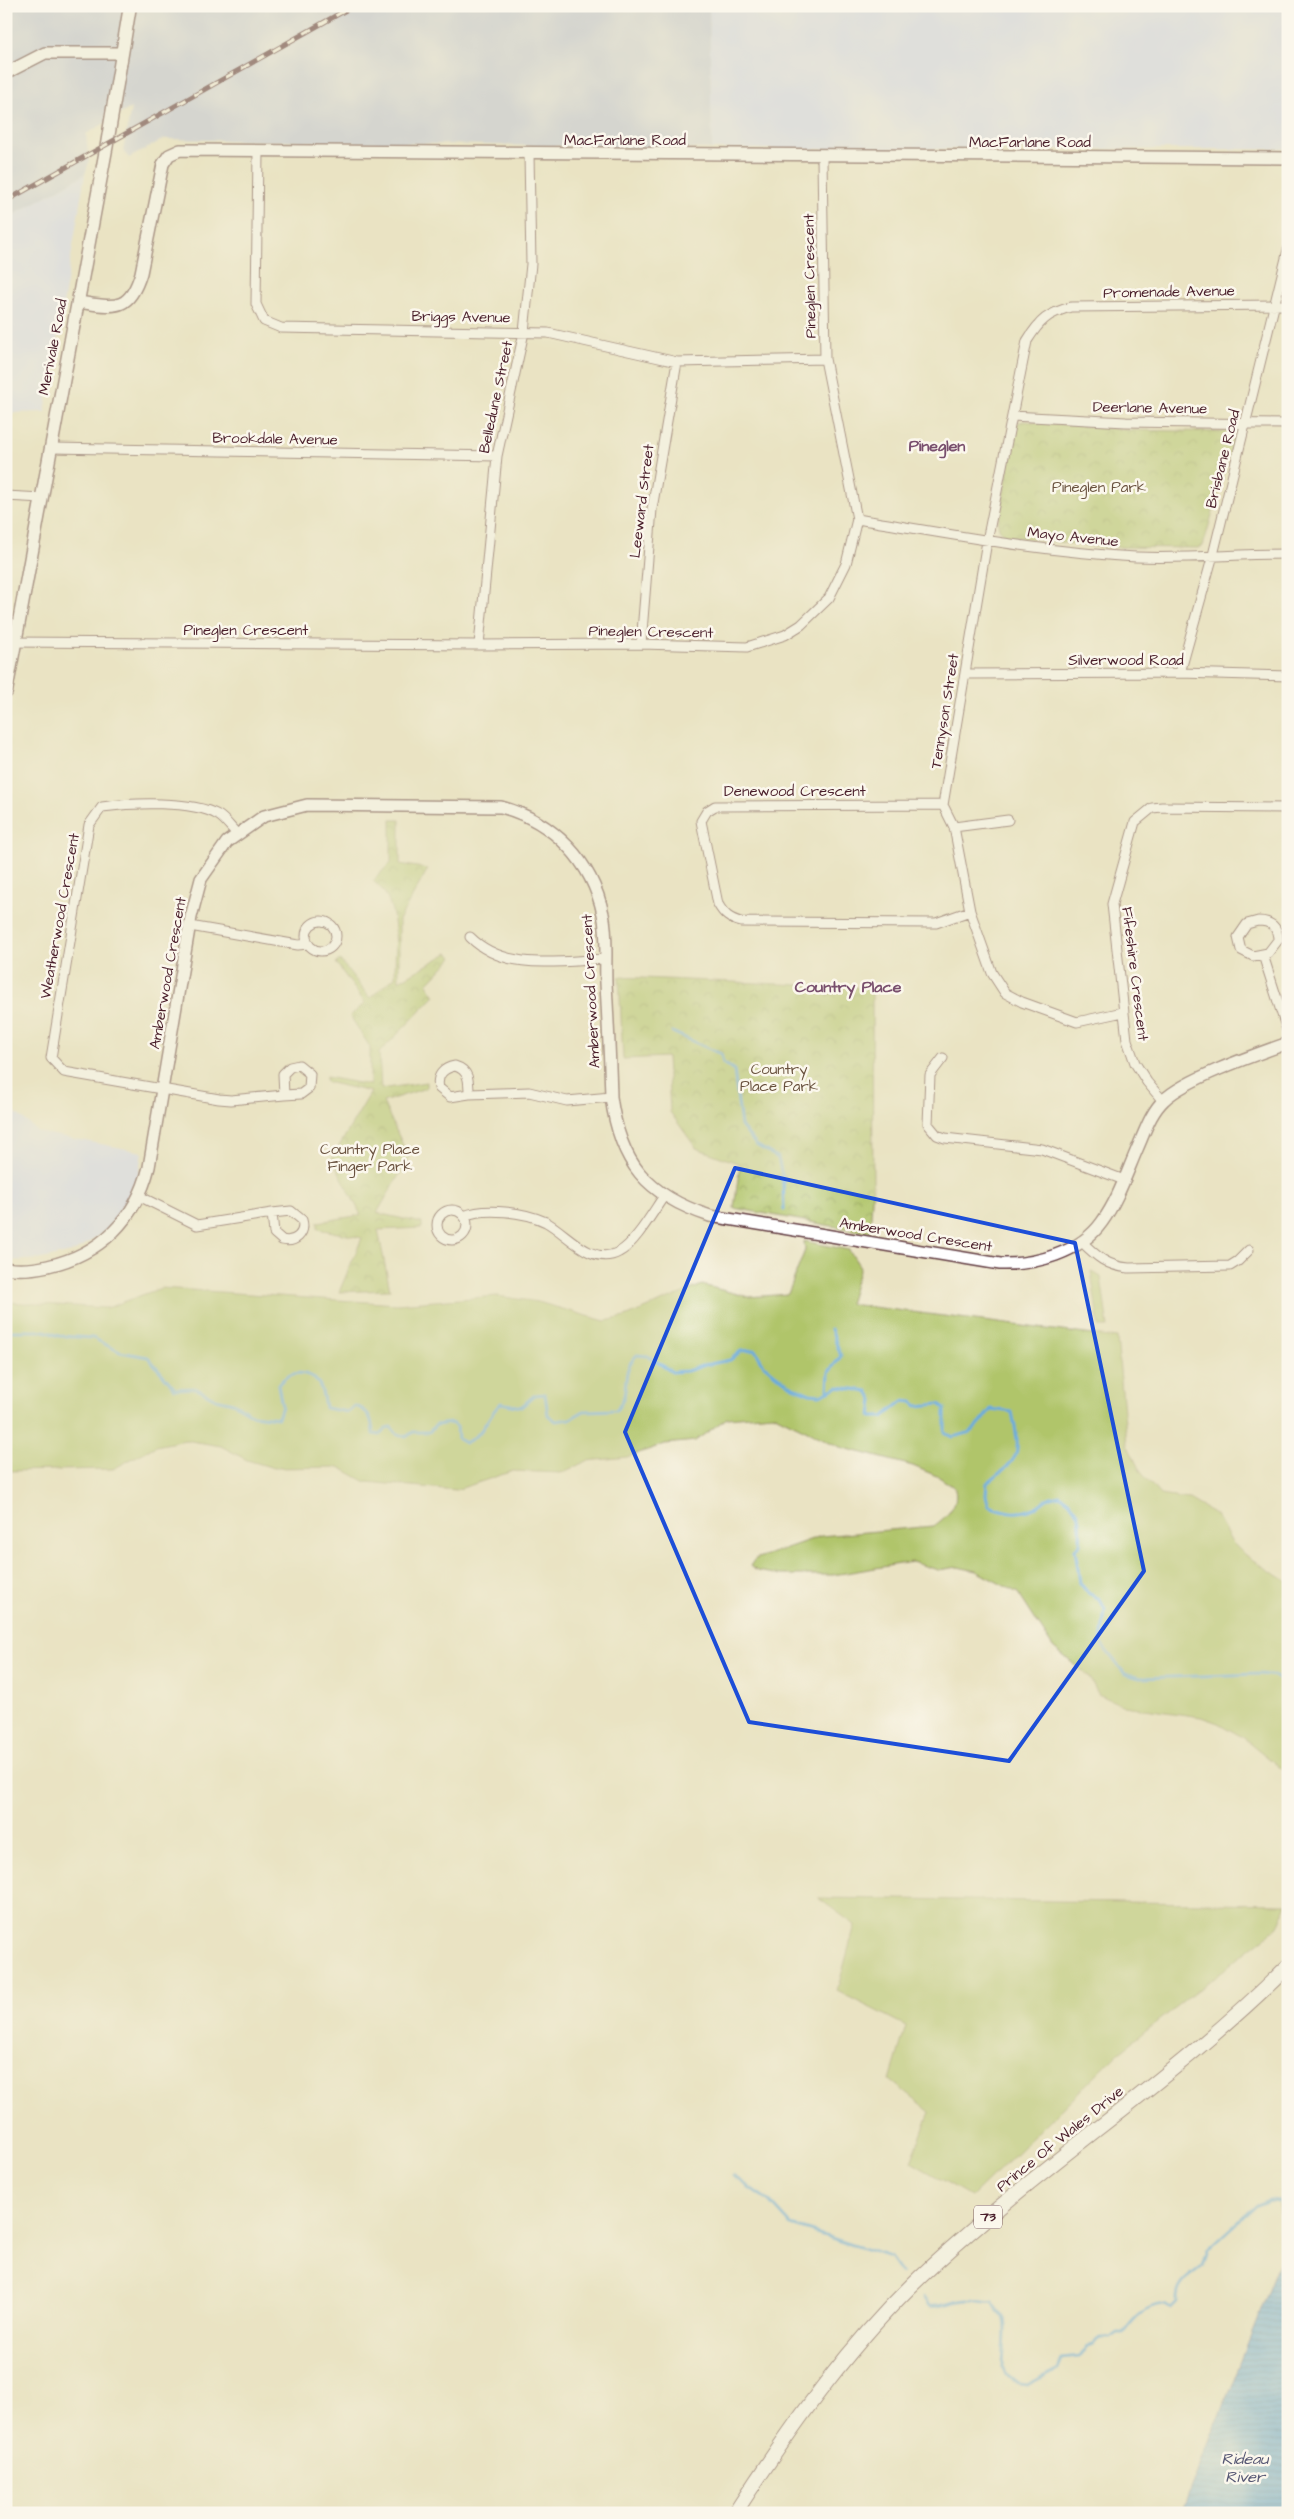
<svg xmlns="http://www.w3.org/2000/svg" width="1294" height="2519" font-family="'Architects Daughter',sans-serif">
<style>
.built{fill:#d3d9f9}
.industrial{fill:#bcc3de}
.grass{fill:#b0c56a;stroke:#7d724a}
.wetland{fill:url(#wetland-marsh);stroke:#7d724a}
.park{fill:url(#park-crowns);stroke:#7d724a}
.water{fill:url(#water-rules);stroke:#5a6584}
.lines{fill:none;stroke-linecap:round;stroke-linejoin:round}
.stream{stroke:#69abde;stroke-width:3}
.minor-casing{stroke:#623c42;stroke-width:11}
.tertiary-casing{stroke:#623c42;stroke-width:14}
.secondary-casing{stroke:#623c42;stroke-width:15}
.primary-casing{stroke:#623c42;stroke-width:16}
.minor{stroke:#fff;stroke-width:9}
.tertiary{stroke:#fff;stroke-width:11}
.secondary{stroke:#fff;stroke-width:12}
.primary{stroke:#fff;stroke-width:14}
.rail-casing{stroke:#4a1f2b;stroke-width:5}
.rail{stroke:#fbf7ec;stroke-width:3;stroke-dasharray:9;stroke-linecap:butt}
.marked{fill:none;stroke:#1d4ed8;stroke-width:4;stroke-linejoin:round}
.labels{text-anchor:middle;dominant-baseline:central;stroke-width:5;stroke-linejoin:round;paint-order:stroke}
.shield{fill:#fbf7ec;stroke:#7f6065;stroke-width:1}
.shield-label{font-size:14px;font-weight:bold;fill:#4a1f2b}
.street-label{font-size:15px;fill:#4a1f2b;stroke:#fbf7ec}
.park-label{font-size:15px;fill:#69513e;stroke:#fbf7ec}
.neighbourhood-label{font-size:16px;font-weight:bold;fill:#794f6d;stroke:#fbf7ec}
.water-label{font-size:16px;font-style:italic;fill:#565773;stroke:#fbf7ec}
</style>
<defs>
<pattern id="wetland-marsh" width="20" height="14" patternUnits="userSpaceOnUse" patternTransform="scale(1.25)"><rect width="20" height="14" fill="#b0c56a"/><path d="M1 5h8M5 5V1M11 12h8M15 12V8" fill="none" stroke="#919f57"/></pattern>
<pattern id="park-crowns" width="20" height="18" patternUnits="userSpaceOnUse" patternTransform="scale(1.25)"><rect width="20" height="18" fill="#b0c56a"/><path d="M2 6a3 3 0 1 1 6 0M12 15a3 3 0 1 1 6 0" fill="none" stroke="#919f57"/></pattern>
<pattern id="water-rules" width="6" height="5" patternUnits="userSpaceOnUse" patternTransform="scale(1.25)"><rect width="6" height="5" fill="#69abde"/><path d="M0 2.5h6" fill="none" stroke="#588bb4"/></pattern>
</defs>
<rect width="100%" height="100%" fill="#fbf7ec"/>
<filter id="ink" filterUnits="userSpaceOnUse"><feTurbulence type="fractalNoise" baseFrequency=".02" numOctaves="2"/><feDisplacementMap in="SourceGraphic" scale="10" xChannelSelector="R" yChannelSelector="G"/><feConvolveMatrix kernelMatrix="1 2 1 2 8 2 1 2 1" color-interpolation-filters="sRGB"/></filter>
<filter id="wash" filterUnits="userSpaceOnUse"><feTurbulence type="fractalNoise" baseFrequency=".0096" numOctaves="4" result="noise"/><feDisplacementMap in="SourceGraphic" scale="20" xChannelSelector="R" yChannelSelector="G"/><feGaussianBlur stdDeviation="1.12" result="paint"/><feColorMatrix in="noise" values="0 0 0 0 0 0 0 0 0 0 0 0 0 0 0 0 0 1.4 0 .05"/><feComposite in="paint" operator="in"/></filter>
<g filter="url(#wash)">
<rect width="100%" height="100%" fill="#eae3c3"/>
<!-- built -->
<path class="built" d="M709,6H1288V149H712Z
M85,174L45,412L6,413V219Z
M6,1104L38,1132L142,1152L137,1183L125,1207L107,1231L75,1251L42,1259L6,1261Z"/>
<!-- industrial -->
<path class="industrial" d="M6,6H709L712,149L164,139L129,158L123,151L131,108L86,134L89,162L85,174L6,219Z"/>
<!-- grass -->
<path class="grass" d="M804,1241L849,1250L860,1267L849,1304L1117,1338L1127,1444L1140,1471L1160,1495L1189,1499L1216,1515L1231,1541L1245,1555L1288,1582V1774L1244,1738L1218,1723L1201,1717L1124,1706L1098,1694L1089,1677L1053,1647L1018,1593L976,1571L958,1567L938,1570L912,1562L833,1575H781L757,1571L750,1566L755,1559L821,1536L934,1526C947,1516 959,1506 955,1488L939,1477L913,1466L840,1447L773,1414L727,1418L695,1441L665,1444L627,1457L587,1461L561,1473L513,1471L456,1490L366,1482L339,1467L274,1468L247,1460L221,1446L185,1440L156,1446L113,1469L6,1471V1302L107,1308L161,1288L397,1304L497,1296L538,1302L605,1321L625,1317L702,1285L749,1297L788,1294L805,1250Z
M1091,1271L1101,1277L1108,1327H1099Z
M818,1898L1287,1904L1278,1927L1117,2054L972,2197L911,2162L930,2112L890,2080L906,2026L837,1991L855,1925Z"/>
<!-- wetland -->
<path class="wetland" d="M1288,2189V2242H1287L1282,2228L1279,2203Z"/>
<!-- park -->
<path class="park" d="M1023,421L1128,430L1232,432L1234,439L1203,546L1198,548L1101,547L1006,536L1000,531L998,524L1016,427L1017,423Z
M391,820H400V864L428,869L399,920V981L448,953L453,957L427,984L435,996L379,1053L381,1089L426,1082V1088L383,1102L409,1158L377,1213L422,1223V1228L378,1230L390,1290L339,1292L362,1238L318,1229V1222L361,1215L332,1158L371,1092L326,1082V1077L370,1085V1047L350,1016L365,1003L336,963L340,960L370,998L395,977C395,946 401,901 373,881L391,862Z
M619,977L872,988L873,1183L870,1233L734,1208L740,1164L696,1148L670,1112L667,1057L623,1059Z"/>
<!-- water -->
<path class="water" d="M1288,2242V2513H1181L1276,2272Z"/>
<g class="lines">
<!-- stream -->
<path class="stream" d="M672,1032L721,1054L723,1063L734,1070L741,1126L756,1145L778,1158L783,1179L784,1210
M6,1331H45L59,1336L93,1338L120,1352L148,1357L175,1389L195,1388L216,1399L233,1403L253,1415L278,1418L282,1406L278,1385C288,1371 308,1368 319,1384C323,1391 324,1400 325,1408L348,1412L355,1406C370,1411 372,1419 373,1434L380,1435L386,1428L391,1427L396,1433L406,1437L413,1432H429L436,1425L451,1423L457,1427L458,1439L465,1443C486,1433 485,1418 501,1403L521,1407L535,1395L545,1394L548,1415L556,1421L570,1419L584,1411L616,1410C633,1394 618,1372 637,1355L648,1356L672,1372L687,1371L705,1365L730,1360L741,1351L755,1350L764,1365L775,1374L793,1387L810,1394L820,1395L838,1387L868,1391L873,1400L871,1417H883L903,1401L912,1402L917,1406L939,1404L945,1408V1432L952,1437C977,1433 976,1427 991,1409L1012,1412C1021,1456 1022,1456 987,1483L986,1495L989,1506C1005,1512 1019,1516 1036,1507C1048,1500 1043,1498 1060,1495C1083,1509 1081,1521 1080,1545L1075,1549L1080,1583L1088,1593L1100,1599L1105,1610L1101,1644L1125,1674L1140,1678L1260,1674L1276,1676L1288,1685
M828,1391L829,1372L841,1356L831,1329
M733,2176L769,2201L791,2225L890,2257L901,2273
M924,2297L930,2306C943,2308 956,2299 970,2300C979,2300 984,2304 993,2302C996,2309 1001,2312 1004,2319C1007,2330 1003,2353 1003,2367L1005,2373L1019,2384L1027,2385L1058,2369L1062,2359L1079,2357L1087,2346L1093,2344L1101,2338H1111L1118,2333H1123C1135,2317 1144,2306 1165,2304L1171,2308L1177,2302C1176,2282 1190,2278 1203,2266L1208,2249L1257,2204L1270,2199L1288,2201"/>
</g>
</g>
<g filter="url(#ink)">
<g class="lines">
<defs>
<path id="minor" d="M258,152L256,304L264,321L281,328L548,333L677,362L825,359
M1012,416L1126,422L1288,424
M52,448L497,456
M6,496L42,498
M857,519C950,534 1042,552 1136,557C1187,559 1237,554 1288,554
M6,642L479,645L641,644L747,647L785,635L801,625L829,598L846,564L857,519L825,359L822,157
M641,644L652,509L677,362
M479,645L497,456L524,332L531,264L529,154
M1180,673L1213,555L1288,250
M965,674L1180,673L1288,676
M943,805L715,806L707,811L701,821L718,904C724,915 730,919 741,922L936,923L970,911
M954,827L1008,820
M237,834C231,828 225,819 218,815C192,800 131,803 102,807L89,825L51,1058L64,1072L219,1099L231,1100L284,1095
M1258,921C1271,921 1278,927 1278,940L1268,953L1253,956L1241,950L1238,937L1247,924Z
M306 936a15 15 0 1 1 30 0a15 15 0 1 1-30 0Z
M190,926L298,945L308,944
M470,937C505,972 560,961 605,959
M1263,955L1288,1033
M1123,1012L1077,1022L1022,1002L1005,993L992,973L970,911L954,827L943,805L987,541L1027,341C1040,320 1048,313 1071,307L1288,305
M943,1058L930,1075L928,1124L937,1135L945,1138L1042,1149L1124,1180
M299,1065L310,1074L309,1088L301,1094L284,1095L283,1074L290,1067Z
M455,1066C469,1070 469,1081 469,1094L450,1097L439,1088C436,1076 443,1068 455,1066Z
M469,1094L529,1092L567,1101L611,1097
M1163,1101L1147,1082L1135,1063L1127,1040L1112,904L1135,822L1152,808L1162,807L1288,808
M139,1196L197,1225L272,1213
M437 1225a15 15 0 1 1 30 0a15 15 0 1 1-30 0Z
M291,1211L302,1220C306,1234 295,1243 282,1240L274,1233L272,1213Z
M464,1216C485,1207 525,1212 546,1222C568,1234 592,1267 619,1252C635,1244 654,1210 664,1196
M1081,1241C1097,1257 1107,1266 1129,1268L1230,1266L1238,1261L1249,1250"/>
<path id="tertiary" d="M6,73L45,53H121
M78,302C114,307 129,313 141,273L163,164L169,155L180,150L1288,158
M6,1268C20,1271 34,1269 48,1266C101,1254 136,1219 149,1167L191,917L201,879L227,842L264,816L307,805L501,807C553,821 592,861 603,914C608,935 605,961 606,983C608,1021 610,1059 611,1097C620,1163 646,1195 710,1216L1000,1264C1035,1265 1080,1253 1102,1222C1118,1200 1127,1172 1138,1147C1145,1131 1151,1112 1164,1100C1185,1079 1257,1054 1288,1043"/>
<path id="secondary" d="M6,692L107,144L130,6"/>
<path id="primary" d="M735,2513C792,2425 855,2336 933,2265C1047,2160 1178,2076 1288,1966"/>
</defs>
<!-- minor casing -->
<use href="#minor" class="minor-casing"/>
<!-- tertiary casing -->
<use href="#tertiary" class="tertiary-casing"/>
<!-- secondary casing -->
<use href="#secondary" class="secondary-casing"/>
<!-- primary casing -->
<use href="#primary" class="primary-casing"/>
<!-- minor -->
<use href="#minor" class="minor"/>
<!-- tertiary -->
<use href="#tertiary" class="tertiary"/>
<!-- secondary -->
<use href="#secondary" class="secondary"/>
<!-- primary -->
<use href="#primary" class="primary"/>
<defs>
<path id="rail" d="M6,201L353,6"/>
</defs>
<!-- rail casing -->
<use href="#rail" class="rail-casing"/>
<!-- rail -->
<use href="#rail" class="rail"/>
</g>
</g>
<!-- marked area -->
<path d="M0 0H1294V2519H0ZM735,1168L1075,1243L1144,1571L1009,1761L749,1722L625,1432Z" fill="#eae3c3" fill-opacity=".55" fill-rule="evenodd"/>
<path class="marked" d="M735,1168L1075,1243L1144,1571L1009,1761L749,1722L625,1432Z"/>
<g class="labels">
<!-- shield labels -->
<rect class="shield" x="974" y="2205.5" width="28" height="23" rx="4"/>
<g class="shield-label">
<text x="988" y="2217">73</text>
</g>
<!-- street labels -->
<g class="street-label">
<text x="625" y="140">MacFarlane Road</text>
<text x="1030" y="142">MacFarlane Road</text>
<text transform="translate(810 276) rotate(-91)">Pineglen Crescent</text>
<text transform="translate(1169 292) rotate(-1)">Promenade Avenue</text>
<text transform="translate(461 317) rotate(1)">Briggs Avenue</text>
<text transform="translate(53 347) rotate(-79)">Merivale Road</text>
<text transform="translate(496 397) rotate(-78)">Belledune Street</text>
<text transform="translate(1150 408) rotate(1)">Deerlane Avenue</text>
<text transform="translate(275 439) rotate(1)">Brookdale Avenue</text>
<text transform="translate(1223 459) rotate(-76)">Brisbane Road</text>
<text transform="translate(642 501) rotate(-83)">Leeward Street</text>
<text transform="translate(1073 537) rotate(6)">Mayo Avenue</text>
<text x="246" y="630">Pineglen Crescent</text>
<text transform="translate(651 632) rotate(1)">Pineglen Crescent</text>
<text x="1126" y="660">Silverwood Road</text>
<text transform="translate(945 711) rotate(-81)">Tennyson Street</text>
<text x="795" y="791">Denewood Crescent</text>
<text transform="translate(60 916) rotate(-80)">Weatherwood Crescent</text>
<text transform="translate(168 973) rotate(-80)">Amberwood Crescent</text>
<text transform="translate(1135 974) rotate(83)">Fifeshire Crescent</text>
<text transform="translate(591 991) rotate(-93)">Amberwood Crescent</text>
<text transform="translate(916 1235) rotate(9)">Amberwood Crescent</text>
<text transform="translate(1060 2139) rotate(-39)">Prince Of Wales Drive</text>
</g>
<!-- park labels -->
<g class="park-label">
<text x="1099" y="487">Pineglen Park</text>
<text x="779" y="1069">Country<tspan x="779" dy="17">Place Park</tspan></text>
<text x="370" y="1149">Country Place<tspan x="370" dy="17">Finger Park</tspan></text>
</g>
<!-- neighbourhood labels -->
<g class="neighbourhood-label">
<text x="937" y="446">Pineglen</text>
<text x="848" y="987">Country Place</text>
</g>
<!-- water labels -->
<g class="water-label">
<text x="1245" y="2459">Rideau<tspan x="1245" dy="18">River</tspan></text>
</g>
</g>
<!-- margin -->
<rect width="1294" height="2519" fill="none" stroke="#fbf7ec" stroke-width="25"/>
</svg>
